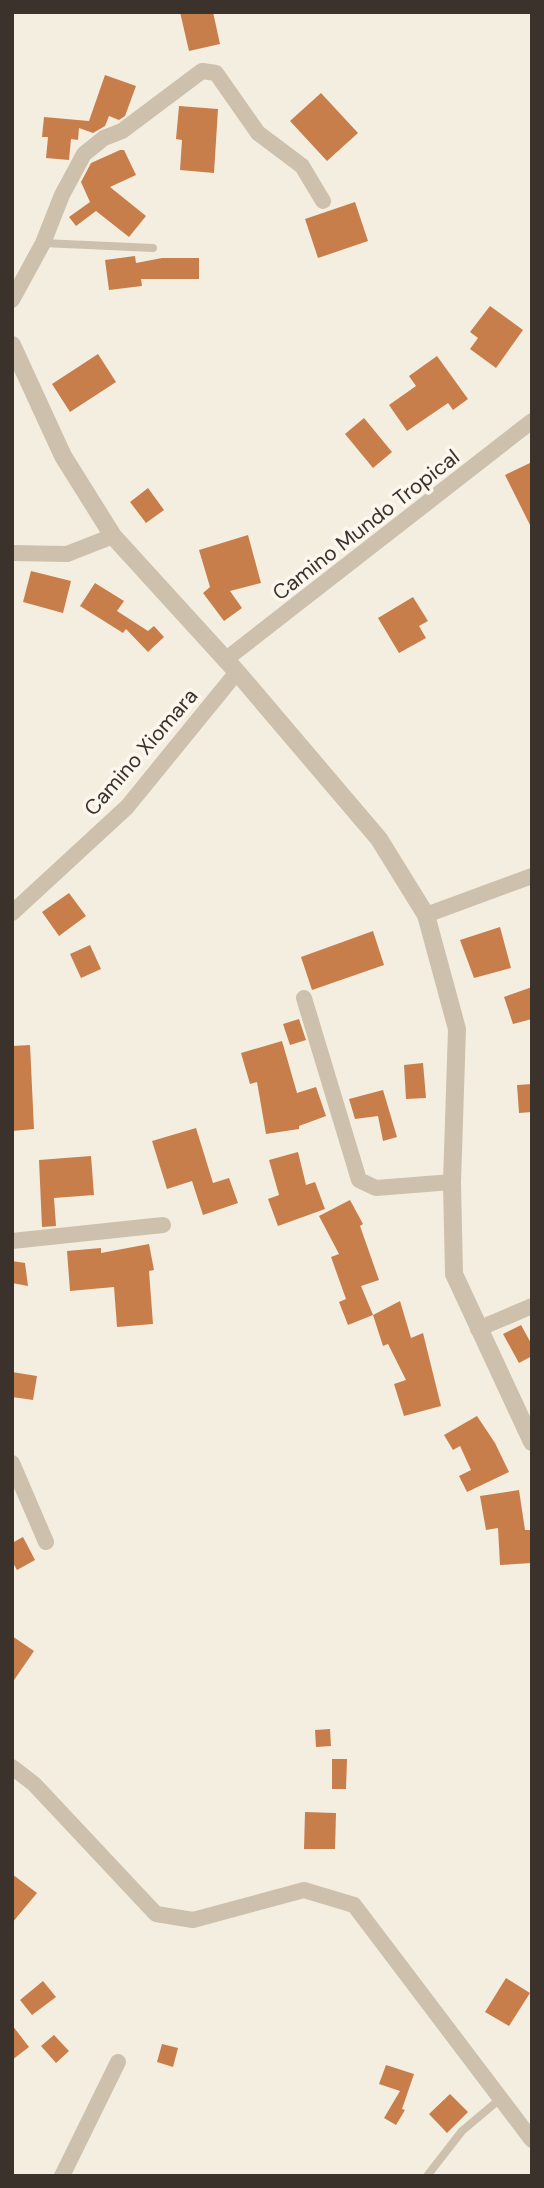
<svg xmlns="http://www.w3.org/2000/svg" width="544" height="2188" font-family="'DM Sans',sans-serif">
<style>
.building{fill:#c87e4b}
.lines{fill:none;stroke-linecap:round;stroke-linejoin:round}
.service{stroke:#cdc0ac;stroke-width:8}
.minor{stroke:#cdc0ac;stroke-width:16}
.tertiary{stroke:#cdc0ac;stroke-width:18}
.labels{text-anchor:middle;dominant-baseline:central;stroke-width:7;stroke-linejoin:round;paint-order:stroke}
.street-label{font-size:21px;fill:#3b322b;stroke:#fbf7ee}
</style>
<rect width="100%" height="100%" fill="#f4eee1"/>
<!-- building -->
<path class="building" d="M180,12H213L220,44L189,51Z
M105,75L136,86L125,116L119,120L109,116L105,126L93,133L79,128L78,140L71,139L69,160L46,158L48,137H42L44,117L89,121Z
M321,93L358,133L327,161L290,121Z
M179,106L218,109L214,173L180,170L182,140L176,139Z
M120,150H124L136,175L110,187L146,216L129,237L96,211L76,226L69,217L90,202L81,182L91,163Z
M355,202L368,241L318,258L305,219Z
M135,256L136,263L162,258H199V279H141L142,286L109,290L105,260Z
M490,306L523,330L496,368L470,349L478,338L470,332Z
M98,354L116,382L70,412L52,384Z
M437,356L468,399L453,410L448,403L407,431L389,405L416,386L409,376Z
M364,418L392,452L373,468L345,434Z
M532,462V529L505,475Z
M148,488L164,510L146,523L130,502Z
M248,535L261,583L230,591L242,608L224,621L203,593L210,587L199,550Z
M31,571L71,581L63,613L23,602Z
M95,583L124,601L117,611L148,631L154,626L164,637L148,652L126,629L123,633L80,606Z
M413,597L428,621L419,626L426,638L399,653L378,618Z
M69,893L86,916L59,936L42,912Z
M500,927L511,968L474,978L460,940Z
M373,931L384,965L312,990L301,957Z
M90,945L101,969L81,978L70,954Z
M532,987V1019L513,1024L504,997Z
M299,1019L306,1040L290,1045L283,1024Z
M282,1041L297,1093L316,1087L326,1116L299,1126V1129L266,1134L257,1082L250,1084L241,1053Z
M30,1045L34,1129L12,1131V1046Z
M423,1063L426,1098L406,1099L404,1065Z
M532,1084V1112L519,1113L517,1085Z
M383,1090L397,1137L383,1141L378,1116L355,1119L349,1099Z
M196,1128L213,1183L229,1178L238,1203L203,1215L192,1181L167,1189L152,1141Z
M298,1152L306,1185L315,1182L325,1209L278,1226L268,1199L279,1195L269,1160Z
M91,1156L94,1195L54,1198L56,1226L42,1227L39,1160Z
M350,1200L363,1224L360,1226L379,1280L361,1286L373,1315L348,1325L339,1302L346,1299L331,1257L339,1254L319,1216Z
M149,1244L154,1270L149,1271L153,1324L117,1327L114,1287L70,1291L67,1251L101,1248V1253Z
M12,1261L25,1263L28,1286L12,1283Z
M400,1301L411,1338L423,1333L441,1406L404,1416L394,1384L406,1380L388,1344L383,1346L373,1315Z
M521,1325L532,1345V1356L519,1363L503,1334Z
M12,1372L37,1376L33,1400L12,1397Z
M477,1416L495,1443L509,1472L467,1492L459,1476L471,1470L460,1446L453,1450L444,1435Z
M519,1490L525,1530H532V1563L500,1565L498,1528L486,1530L480,1496Z
M23,1537L35,1560L17,1570L12,1561V1543Z
M12,1636L34,1651L12,1683Z
M330,1729L331,1746L316,1747L315,1730Z
M332,1759H347L346,1789H332Z
M305,1812L336,1813L335,1849H304Z
M12,1874L37,1893L12,1923Z
M506,1978L530,1993L509,2026L485,2012Z
M43,1981L56,1997L32,2015L20,2000Z
M12,2025L29,2047L12,2060Z
M54,2035L69,2051L56,2063L41,2046Z
M162,2044L178,2048L173,2067L157,2062Z
M386,2065L414,2074L402,2109L405,2110L396,2125L384,2118L400,2091L379,2084Z
M450,2094L468,2112L447,2133L429,2114Z"/>
<g class="lines">
<!-- service -->
<path class="service" d="M43,243L153,248
M427,2176L462,2131L500,2099"/>
<!-- minor -->
<path class="minor" d="M12,300L43,243L62,195L84,154L104,138L122,131L202,71L216,73L258,133L302,166L323,201
M12,553L67,554L113,536
M225,660L532,421
M12,913L127,807L237,672
M426,915L532,876
M304,998L359,1180L376,1188L452,1182
M12,1241L163,1225
M478,1329L532,1306
M12,1463L46,1542
M12,1767L34,1784L156,1914L193,1920L304,1890L354,1905L532,2140
M62,2176L118,2062"/>
<!-- tertiary -->
<path class="tertiary" d="M12,345L63,456L113,536L237,672L379,839L426,915L457,1029L452,1182L454,1274L532,1442"/>
</g>
<g class="labels">
<!-- street labels -->
<g class="street-label">
<text transform="translate(366 525) rotate(-38)">Camino Mundo Tropical</text>
<text transform="translate(141 752) rotate(-49)">Camino Xiomara</text>
</g>
</g>
<!-- border -->
<rect width="544" height="2188" fill="none" stroke="#3b322b" stroke-width="28"/>
</svg>
